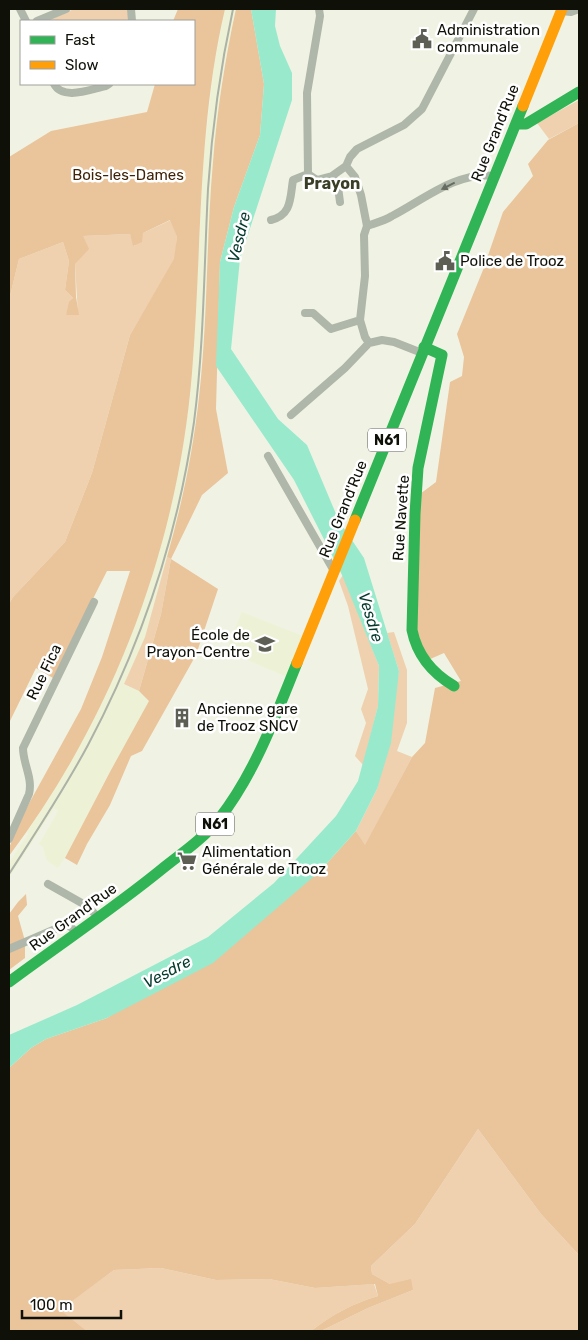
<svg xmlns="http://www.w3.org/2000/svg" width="588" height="1340" font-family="Rubik,sans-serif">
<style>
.built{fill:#edf2d6}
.green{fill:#efd1af}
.forest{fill:#eac49b}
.water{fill:#99e9cd}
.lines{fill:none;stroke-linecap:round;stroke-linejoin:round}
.street{stroke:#afb7aa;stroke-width:8}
.fast{stroke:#30b455;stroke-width:11}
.slow{stroke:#ff9f0a;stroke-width:11}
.rail{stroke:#acb2a6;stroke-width:2}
.oneway{fill:#676c61}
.labels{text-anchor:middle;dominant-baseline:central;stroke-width:5;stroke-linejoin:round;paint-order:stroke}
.shield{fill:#fff;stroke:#575851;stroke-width:1}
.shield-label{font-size:14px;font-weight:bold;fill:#0f1007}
.poi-label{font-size:15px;fill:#0f1007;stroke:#fff;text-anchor:start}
.street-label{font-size:15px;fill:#0f1007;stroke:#fff}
.park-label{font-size:15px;fill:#3f2307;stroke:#fff}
.neighbourhood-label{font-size:16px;font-weight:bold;fill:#3a3e26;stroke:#fff}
.water-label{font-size:16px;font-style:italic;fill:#043a2d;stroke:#fff}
</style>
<rect width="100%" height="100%" fill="#f0f3e3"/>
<!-- built -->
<path class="built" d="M225,9H236L224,67L213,163L203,349L193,446L178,517L145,637L124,684L139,691L150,701L111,770L65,858L58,868L50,863L46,859L43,847L39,844L58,811L54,808L9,878V863L28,834L27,832L55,788L94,719L161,542L168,515L183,444L190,397L195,323L203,162L214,65Z
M242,612L303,636L287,677L226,651Z"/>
<!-- green -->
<path class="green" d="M74,9H128V21H47Z
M579,100V123L549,139L537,123Z
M171,220L177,237L175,259L130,335L92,473L65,542L13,597L9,604V300L19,259L63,242L69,261L65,290L73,298L66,315H78L75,264L83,236L130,234L134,246L143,233Z
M167,557L171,559L161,614L139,691L124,684L145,637Z
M343,575L379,666L378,706L363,765L355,756L366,723L361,709L368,689L348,606L339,581Z
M394,632L407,670V723L397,751L412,757L365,846L356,831L377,789L399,671L387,633Z
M478,1129L541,1214L579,1255V1331H321L368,1308L413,1290L390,1284L372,1274L371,1266L415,1224Z
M161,1268L216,1280L269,1279L315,1288L374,1284L378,1296C352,1304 333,1314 311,1331H87L59,1310L114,1270Z"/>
<!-- forest -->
<path class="forest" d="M178,9H225C197,128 202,252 192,373C178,546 113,718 9,856V848L21,818L81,709L102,657L130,571H107L53,678L36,668L9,723V604L13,597L65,542L92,473L130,335L174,259L177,237L170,220L143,233L142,242L133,246L130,234L83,236L89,249L75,264L76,297L79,315H66L69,302L73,298L65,290L69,261L63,242L19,259L9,300V157L51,131L147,112L155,84H194V21H173Z
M236,9H251L264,84L260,135L234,207L220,262L216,409L228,473L202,495L171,559L218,589L196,655L142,751L131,756L110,805L87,844L77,865L65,858L111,770L149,701L139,691L161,614L171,559L167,557C182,504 193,452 199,397C208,319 206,241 213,162C217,111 225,59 236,9Z
M579,123V1255L541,1214L478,1129L415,1224L371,1266L372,1274L390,1284L411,1279L413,1290L368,1308L321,1331H311C333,1314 352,1304 378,1296L375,1284L315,1288L269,1279L216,1280L161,1268L114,1270L60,1310L87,1331H9V1068L31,1048L46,1039L107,1018L319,872L356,831L365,845L412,757L425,743L435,688L461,681L444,653L428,660L413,633L420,494L436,482L450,382L462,376L464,357L457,334L483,270L503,212L533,176L528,164L548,140Z
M26,894L27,905L18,916L25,941V958L9,970V914L18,902Z"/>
<!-- water -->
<path class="water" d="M251,9H276L275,26L280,46L292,73V100L240,259L231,349L278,419L307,445L339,521L364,558L399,671L391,743L377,789L356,831L319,872L213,963L107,1018L46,1039L31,1048L9,1068V1035L77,1005L208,937L274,883L336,816L358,781L378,706L379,666L342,575L294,480L216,366L220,262L234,207L260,135L264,84Z"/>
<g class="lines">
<!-- street -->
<path class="street" d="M20,9L26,21
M131,9L132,21
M561,11L571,12L579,9
M37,21L66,9
M54,84C63,101 91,89 106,86L109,84
M346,166L350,157L357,149L404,125L422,109L474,9
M346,166L355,177L361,195L367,226L364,235L365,276L360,320L365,337L369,343
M308,174L307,93L320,16L319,9
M308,174L317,180L332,176L346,166
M332,176L338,187L340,202
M271,220C292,215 290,198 293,180L308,174
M367,226C375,223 384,221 392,216C423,200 457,171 494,176
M305,313H313L331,329L360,320
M291,415L345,368L369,343L382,340L394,342L422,353
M268,456L334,571
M9,839L29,794C33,778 23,764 23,748L94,602
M48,884L87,906L95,914
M9,949L60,927L68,925L73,929"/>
<!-- fast -->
<path class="fast" d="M516,124H526L579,92
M424,347L442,355L418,468L415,514L412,630C417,655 432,673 454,686
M355,520L523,106
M9,982C60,944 113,909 162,869C182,853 203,839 219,819C255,773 275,717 297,663"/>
<!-- slow -->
<path class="slow" d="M523,106L562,9
M297,663L355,520"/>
<!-- rail -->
<path class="rail" d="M9,874C36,832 64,790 88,745C141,645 178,534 194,422C204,345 204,267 208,189C212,128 220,69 233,9"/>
</g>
<!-- one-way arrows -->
<defs><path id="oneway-solid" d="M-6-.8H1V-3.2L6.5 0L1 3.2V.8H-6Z" transform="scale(1.25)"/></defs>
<use class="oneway" href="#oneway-solid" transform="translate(448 186) rotate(153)"/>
<!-- icons -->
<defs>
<symbol id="civic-bare" viewBox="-9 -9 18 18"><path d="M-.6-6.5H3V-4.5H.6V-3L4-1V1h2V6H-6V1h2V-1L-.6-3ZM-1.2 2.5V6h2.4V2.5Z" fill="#5e5f54" stroke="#fff" stroke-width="2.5" paint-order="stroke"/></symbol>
<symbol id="school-bare" viewBox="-9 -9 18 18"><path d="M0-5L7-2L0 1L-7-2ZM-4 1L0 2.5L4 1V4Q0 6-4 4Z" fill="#5e5f54" stroke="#fff" stroke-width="2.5" paint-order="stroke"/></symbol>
<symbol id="building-bare" viewBox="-9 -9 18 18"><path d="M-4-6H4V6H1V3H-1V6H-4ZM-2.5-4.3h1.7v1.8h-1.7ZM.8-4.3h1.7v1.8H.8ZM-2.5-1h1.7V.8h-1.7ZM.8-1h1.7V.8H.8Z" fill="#5e5f54" stroke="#fff" stroke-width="2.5" paint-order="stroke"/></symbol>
<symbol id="supermarket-bare" viewBox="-9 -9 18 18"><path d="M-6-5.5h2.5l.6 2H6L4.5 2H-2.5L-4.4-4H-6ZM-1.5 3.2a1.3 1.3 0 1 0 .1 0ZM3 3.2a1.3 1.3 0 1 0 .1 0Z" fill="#5e5f54" stroke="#fff" stroke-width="2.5" paint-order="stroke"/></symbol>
</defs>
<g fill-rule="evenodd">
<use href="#civic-bare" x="408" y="25" width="28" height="28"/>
<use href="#civic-bare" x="431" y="247" width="28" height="28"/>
<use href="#school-bare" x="251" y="630" width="28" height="28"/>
<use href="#building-bare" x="168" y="704" width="28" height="28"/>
<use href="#supermarket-bare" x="173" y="847" width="28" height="28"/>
</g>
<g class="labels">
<!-- shield labels -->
<g class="shield">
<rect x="368" y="428.5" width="38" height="23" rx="4"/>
<rect x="196" y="812.5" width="38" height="23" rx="4"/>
</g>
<g class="shield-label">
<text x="387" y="440">N61</text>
<text x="215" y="824">N61</text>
</g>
<!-- poi labels -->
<g class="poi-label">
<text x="437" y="30">Administration<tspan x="437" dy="17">communale</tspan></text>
<text x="460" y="261">Police de Trooz</text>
<text x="250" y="635" text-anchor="end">École de<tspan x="250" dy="17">Prayon-Centre</tspan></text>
<text x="197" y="709">Ancienne gare<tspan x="197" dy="17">de Trooz SNCV</tspan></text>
<text x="202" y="852">Alimentation<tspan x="202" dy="17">Générale de Trooz</tspan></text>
</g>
<!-- street labels -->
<g class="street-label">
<text transform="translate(495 133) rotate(-68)">Rue Grand'Rue</text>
<text transform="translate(343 509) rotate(-68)">Rue Grand'Rue</text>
<text transform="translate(401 518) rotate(-86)">Rue Navette</text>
<text transform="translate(44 672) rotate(-64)">Rue Fica</text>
<text transform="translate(73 917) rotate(-36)">Rue Grand'Rue</text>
</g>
<!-- park labels -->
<g class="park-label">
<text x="128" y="175">Bois-les-Dames</text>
</g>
<!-- neighbourhood labels -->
<g class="neighbourhood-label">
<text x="332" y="183">Prayon</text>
</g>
<!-- water labels -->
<g class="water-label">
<text transform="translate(239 237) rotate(-76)">Vesdre</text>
<text transform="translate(371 617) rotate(73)">Vesdre</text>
<text transform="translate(167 972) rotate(-28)">Vesdre</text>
</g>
</g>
<!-- border -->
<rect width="588" height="1340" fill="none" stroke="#0f1007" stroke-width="20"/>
<!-- legend -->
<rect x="20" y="20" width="175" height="65" fill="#ffffff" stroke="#9f9f9c"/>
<rect x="30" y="36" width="25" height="8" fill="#30b455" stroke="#9f9f9c"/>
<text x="65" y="45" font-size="15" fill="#0f1007">Fast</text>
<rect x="30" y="61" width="25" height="8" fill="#ff9f0a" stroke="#9f9f9c"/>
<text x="65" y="70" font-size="15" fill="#0f1007">Slow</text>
<!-- scale -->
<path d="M22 1310v8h99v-8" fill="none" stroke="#0f1007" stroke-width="2.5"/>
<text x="30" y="1310" font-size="15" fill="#0f1007" stroke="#ffffff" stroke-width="4" paint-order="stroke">100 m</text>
</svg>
